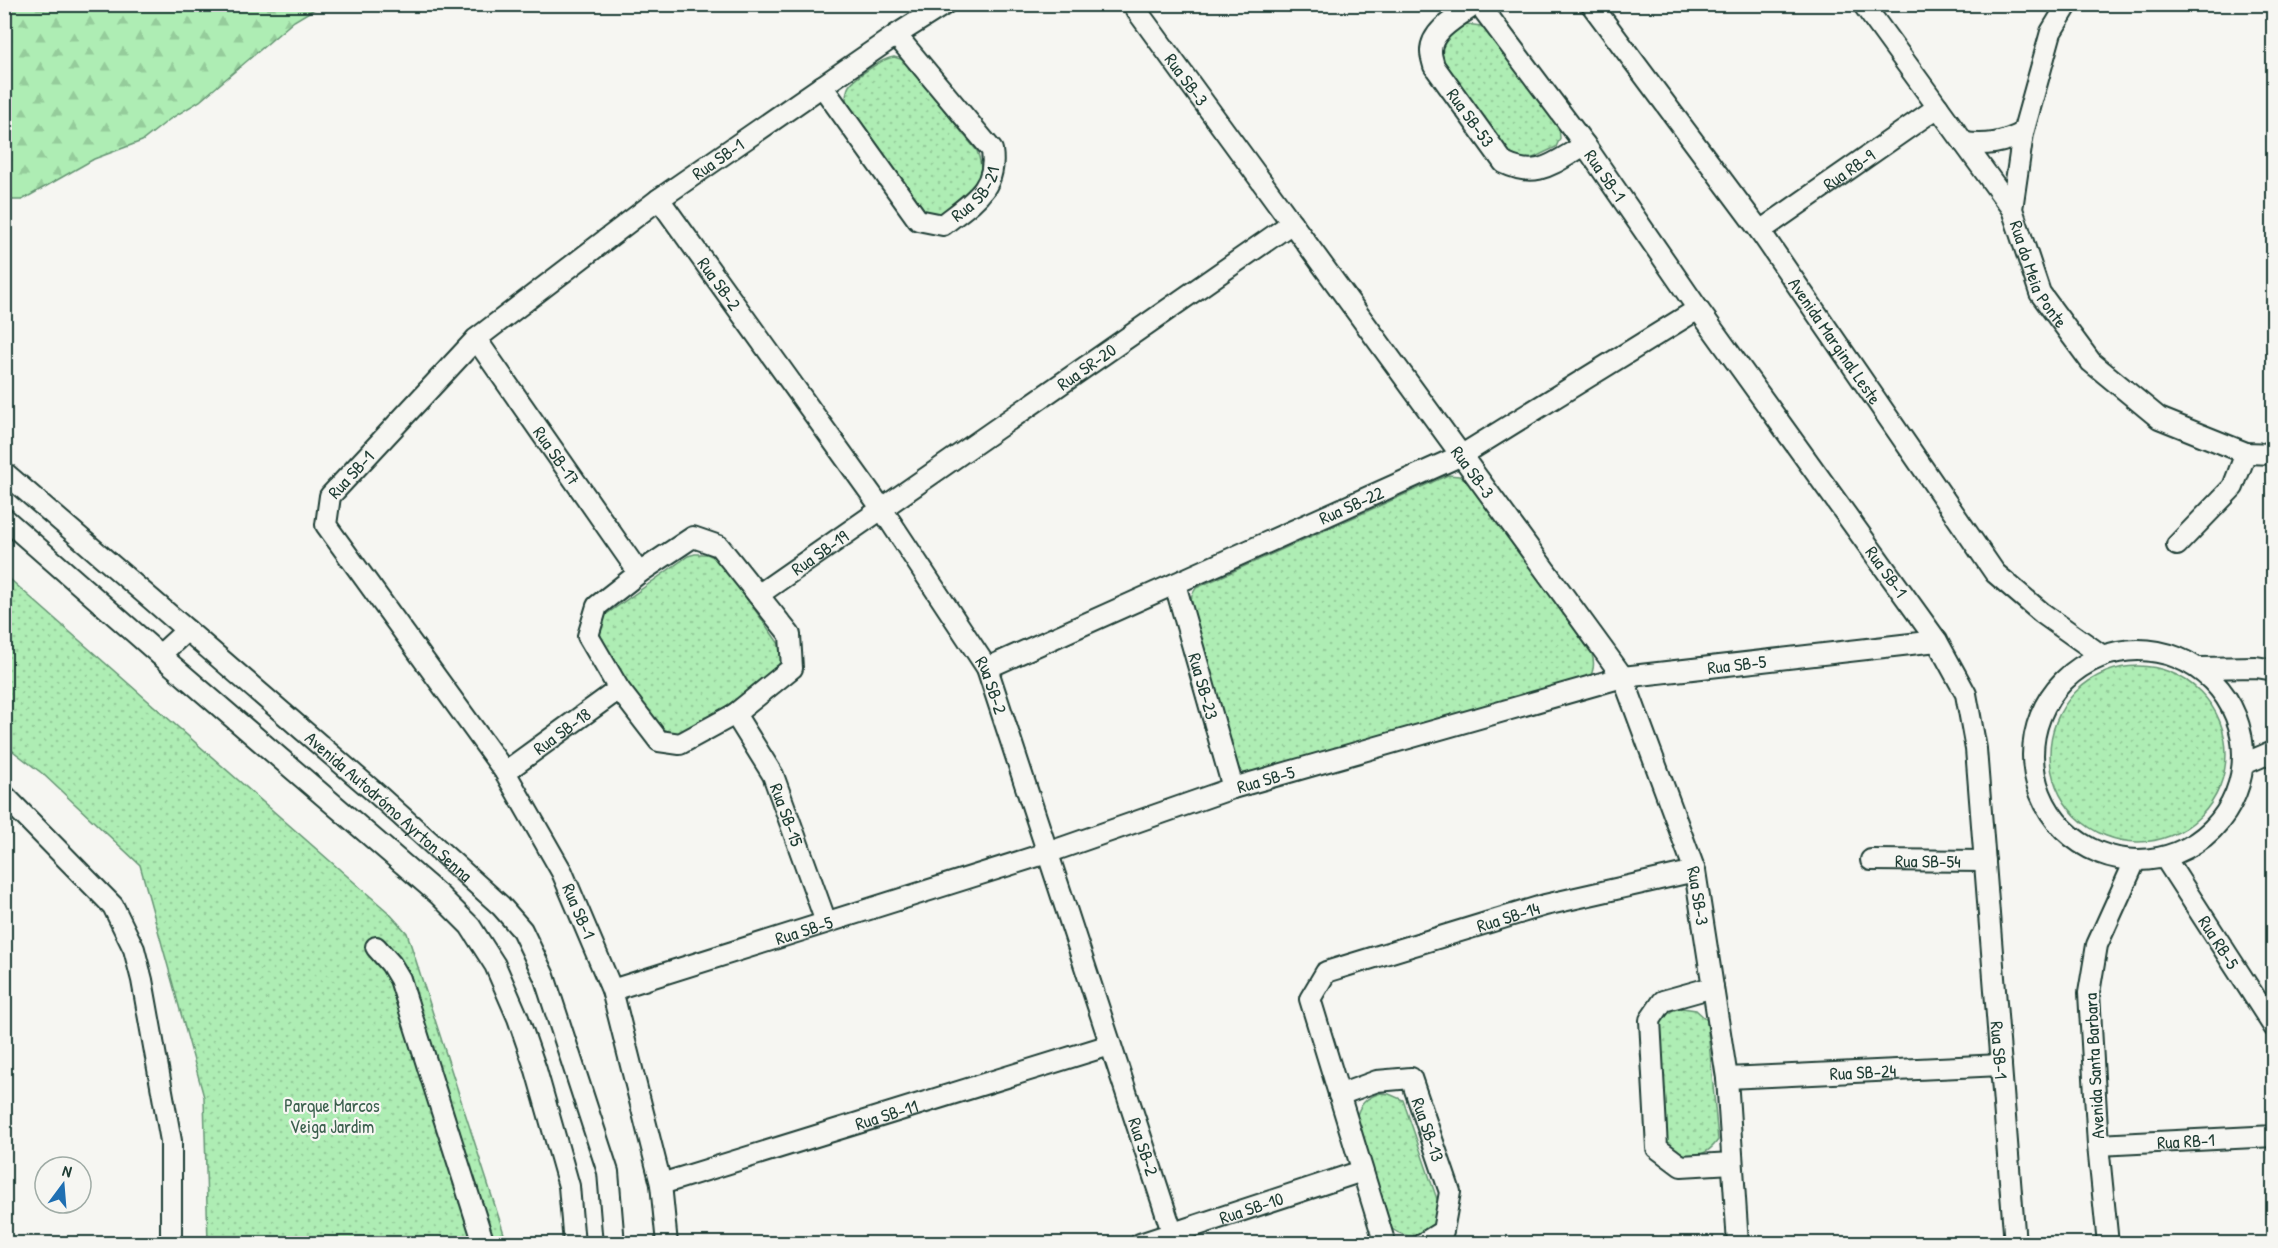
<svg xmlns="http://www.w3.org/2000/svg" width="2278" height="1248" font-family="'Patrick Hand',sans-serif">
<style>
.forest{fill:url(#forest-firs);stroke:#669574;stroke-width:1.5}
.park{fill:url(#park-dots);stroke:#669574;stroke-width:1.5}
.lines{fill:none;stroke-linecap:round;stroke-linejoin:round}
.minor-casing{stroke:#1f3d34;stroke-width:24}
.minor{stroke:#f6f6f2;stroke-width:20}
.labels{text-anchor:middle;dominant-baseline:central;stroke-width:4.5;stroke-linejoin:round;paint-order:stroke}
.street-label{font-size:18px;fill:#1f3d34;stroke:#f6f6f2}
.park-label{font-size:18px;fill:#3c604e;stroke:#f6f6f2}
</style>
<defs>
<pattern id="forest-firs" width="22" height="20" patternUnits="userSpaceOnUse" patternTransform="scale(1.5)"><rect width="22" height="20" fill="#aeedb4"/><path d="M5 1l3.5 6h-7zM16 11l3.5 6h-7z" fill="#95cc9b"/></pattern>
<pattern id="park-dots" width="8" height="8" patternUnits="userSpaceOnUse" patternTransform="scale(1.5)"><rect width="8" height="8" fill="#aeedb4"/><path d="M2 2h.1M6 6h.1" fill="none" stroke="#95cc9b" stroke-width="1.8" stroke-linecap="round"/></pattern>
</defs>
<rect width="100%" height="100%" fill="#f6f6f2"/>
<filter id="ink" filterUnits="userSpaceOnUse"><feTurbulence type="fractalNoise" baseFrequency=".0167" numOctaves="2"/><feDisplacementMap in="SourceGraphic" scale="12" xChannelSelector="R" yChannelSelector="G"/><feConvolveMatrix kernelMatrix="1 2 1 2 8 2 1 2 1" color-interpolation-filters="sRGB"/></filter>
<g filter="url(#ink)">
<!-- forest -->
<path class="forest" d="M5,4H321V5L294,21L200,101L170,119L142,141L94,159L22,200H5Z"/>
<!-- park -->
<path class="park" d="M1466,24L1481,26L1492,31L1559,126L1560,138L1556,147L1529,160L1509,157L1437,60L1441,36Z
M894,57L904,60L977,151C991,189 969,194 941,214L925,211L846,101C846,95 846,91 849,86C855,77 883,58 894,57Z
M1448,475L1459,476L1467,480L1592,654C1595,664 1594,672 1588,680L1250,776L1244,774L1238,767L1190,607L1192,595L1196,588Z
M695,554H707L720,560L779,644L781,660L774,674L686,733H672L659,727L604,649L600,632L604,616L688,556Z
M4,574L388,912L407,933L507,1243H208L204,1097L140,865L43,774L5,745Z
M2050 754a88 88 0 1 1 176 0a88 88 0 1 1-176 0Z
M1682,1008L1696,1010L1707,1020L1718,1140C1704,1160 1680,1162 1665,1141L1660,1021L1673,1010Z
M1381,1093L1389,1094L1403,1100L1439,1205C1438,1210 1438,1216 1437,1220C1431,1240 1406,1239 1392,1229L1356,1119C1359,1105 1366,1097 1381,1093Z"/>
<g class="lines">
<defs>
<g id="minor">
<path id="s1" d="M1132,4L1623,677L1695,871L1727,1078L1738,1244"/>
<path id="s2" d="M1476,4C1461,15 1430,30 1431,52C1431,56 1433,62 1434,66L1504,163C1539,180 1554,162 1585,145"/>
<path id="s3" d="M1479,4L1585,145L1698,309L1937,641L1966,694L1976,749L2015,1244"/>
<path id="s4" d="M1591,4L1760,231L1995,573L2042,613L2101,655"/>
<path d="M1863,4L2012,209"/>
<path id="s5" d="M2068,4L2051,32L2023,133L2012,209L2040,293L2091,362L2159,418L2246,453L2274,454"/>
<path id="s6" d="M822,86L918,220L943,225C970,203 998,190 992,150L896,35"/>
<path d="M1964,143C1987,146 2003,143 2023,133"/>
<path id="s7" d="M659,199L882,509L987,668L1176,1244"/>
<path id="s8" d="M1760,231L1938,107"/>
<path id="s9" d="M476,339L639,573"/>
<path id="s10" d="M4,472L378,795L501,906L522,930L544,976L608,1172L614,1244"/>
<path d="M4,518L160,655L439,895L470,926L495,965L518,1018L536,1070L569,1186L574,1244"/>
<path d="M693,537L719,546L790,635L792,668L735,714L680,744L659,741L619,689L588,636L597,606L639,573Z"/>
<path d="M2177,545L2233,487L2246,453"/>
<path id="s11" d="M1175,584L1233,788"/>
<path id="s12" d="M758,595L1292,223"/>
<circle cx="2138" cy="755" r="105"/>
<path d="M160,655L187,630"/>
<path id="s13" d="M987,668L1462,455L1698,309"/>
<path d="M2200,668L2256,667L2274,670"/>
<path id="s14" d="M735,714L773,775L826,922"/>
<path d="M2244,764L2274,751"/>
<path id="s15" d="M505,772L619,689"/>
<path d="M4,795L113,906L134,949L142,980L171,1141V1244"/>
<path id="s16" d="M2165,858L2274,1027"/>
<path id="s17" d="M1871,860L1985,861"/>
<path d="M376,947L391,964L400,979L484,1244"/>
<path d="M1713,987L1663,1001L1650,1020L1657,1148L1681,1166L1732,1163"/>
<path id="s18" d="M612,990L1047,853L1233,788L1623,677L1937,641"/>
<path id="s19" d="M1727,1078L2001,1065"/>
<path id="s20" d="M1339,1095L1377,1081L1411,1078L1450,1192L1443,1231L1422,1244"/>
<path id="s21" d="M2098,1145L2274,1136"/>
<path id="s22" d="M661,1184L1110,1045"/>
<path id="s23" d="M667,1244L661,1184L612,990L562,872L505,772L326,525L330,496L476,339L659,199L896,35L945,4"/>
<path id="s24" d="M1140,1244L1362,1171"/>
<path id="s25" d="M1385,1244L1310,999L1326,972L1545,905L1695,871"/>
<path d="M2108,1244L2098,1145L2089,993L2097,945L2135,861"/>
</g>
</defs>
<!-- minor casing -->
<use href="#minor" class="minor-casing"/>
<!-- minor -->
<use href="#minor" class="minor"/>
</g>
</g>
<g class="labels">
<!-- street labels -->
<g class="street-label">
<text stroke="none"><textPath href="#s1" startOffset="93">Rua SB-3</textPath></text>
<text stroke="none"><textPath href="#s2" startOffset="146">Rua SB-53</textPath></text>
<text stroke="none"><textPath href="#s23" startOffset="1354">Rua SB-1</textPath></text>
<text stroke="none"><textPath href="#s8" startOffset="108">Rua RB-9</textPath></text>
<text stroke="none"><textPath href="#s3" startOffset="213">Rua SB-1</textPath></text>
<text stroke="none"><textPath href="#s6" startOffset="236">Rua SB-21</textPath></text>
<text stroke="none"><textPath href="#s5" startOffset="285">Rua do Meia Ponte</textPath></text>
<text stroke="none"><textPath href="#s7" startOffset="104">Rua SB-2</textPath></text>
<text stroke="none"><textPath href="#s4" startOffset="416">Avenida Marginal Leste</textPath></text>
<text stroke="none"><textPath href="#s12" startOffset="400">Rua SR-20</textPath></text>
<text stroke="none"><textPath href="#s9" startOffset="142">Rua SB-17</textPath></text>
<text stroke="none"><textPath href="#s1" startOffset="579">Rua SB-3</textPath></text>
<text stroke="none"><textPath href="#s23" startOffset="868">Rua SB-1</textPath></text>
<text stroke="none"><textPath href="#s13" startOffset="399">Rua SB-22</textPath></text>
<text stroke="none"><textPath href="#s12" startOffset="75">Rua SB-19</textPath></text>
<text stroke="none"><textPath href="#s3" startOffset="699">Rua SB-1</textPath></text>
<text stroke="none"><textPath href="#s18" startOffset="1173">Rua SB-5</textPath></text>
<text stroke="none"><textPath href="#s7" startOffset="590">Rua SB-2</textPath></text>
<text stroke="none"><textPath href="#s11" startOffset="106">Rua SB-23</textPath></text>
<text stroke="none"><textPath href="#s15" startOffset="70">Rua SB-18</textPath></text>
<text stroke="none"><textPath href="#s18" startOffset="687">Rua SB-5</textPath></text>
<text stroke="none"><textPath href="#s10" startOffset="510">Avenida Autodrómo Ayrton Senna</textPath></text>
<text stroke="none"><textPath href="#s14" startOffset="114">Rua SB-15</textPath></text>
<text stroke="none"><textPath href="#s17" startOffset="57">Rua SB-54</textPath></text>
<text stroke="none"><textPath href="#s1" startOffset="1065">Rua SB-3</textPath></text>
<text transform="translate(579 911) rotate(67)">Rua SB-1</text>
<text stroke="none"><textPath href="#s25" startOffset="478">Rua SB-14</textPath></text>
<text stroke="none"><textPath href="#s18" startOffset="201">Rua SB-5</textPath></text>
<text stroke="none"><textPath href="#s16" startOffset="100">Rua RB-5</textPath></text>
<text stroke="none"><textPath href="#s3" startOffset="1203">Rua SB-1</textPath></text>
<text transform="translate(2094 1066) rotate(-93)">Avenida Santa Barbara</text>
<text stroke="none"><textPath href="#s19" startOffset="136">Rua SB-24</textPath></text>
<text stroke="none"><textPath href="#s22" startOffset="236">Rua SB-11</textPath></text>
<text stroke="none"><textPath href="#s20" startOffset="129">Rua SB-13</textPath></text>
<text stroke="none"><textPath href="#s21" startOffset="88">Rua RB-1</textPath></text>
<text stroke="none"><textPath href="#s7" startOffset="1076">Rua SB-2</textPath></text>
<text stroke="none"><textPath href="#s24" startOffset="117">Rua SB-10</textPath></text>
</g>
<!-- park labels -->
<g class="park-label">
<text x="332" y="1105">Parque Marcos<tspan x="332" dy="21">Veiga Jardim</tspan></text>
</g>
</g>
<!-- margin -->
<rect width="2278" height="1248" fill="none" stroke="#f6f6f2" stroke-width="24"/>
<rect x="12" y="12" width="2254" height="1224" fill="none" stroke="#1f3d34" stroke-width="2" filter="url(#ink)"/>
<!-- north arrow -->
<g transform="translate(63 1185) rotate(16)"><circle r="28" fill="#f6f6f2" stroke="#a0aca6" stroke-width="1.5"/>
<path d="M0-4.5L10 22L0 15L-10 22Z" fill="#1f6fb2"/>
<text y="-9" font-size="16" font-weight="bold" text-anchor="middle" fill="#1f3d34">N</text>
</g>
</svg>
